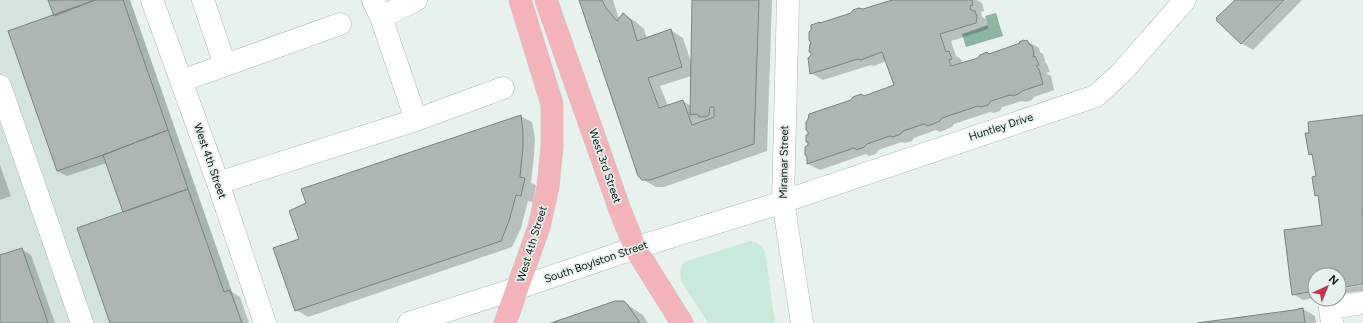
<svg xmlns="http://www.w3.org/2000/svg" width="1363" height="323" font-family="Figtree,sans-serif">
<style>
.built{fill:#d3e4dd}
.green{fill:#c9e9db}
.water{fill:#8db5a4}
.shadow{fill:#0003;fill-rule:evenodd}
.building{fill:#adb6b2;stroke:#79827e}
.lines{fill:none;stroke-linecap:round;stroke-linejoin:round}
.minor-casing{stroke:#aeb8b3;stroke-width:23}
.major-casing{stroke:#cacbcb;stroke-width:23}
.minor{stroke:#fff;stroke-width:22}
.major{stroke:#f3b3b9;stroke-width:22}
.labels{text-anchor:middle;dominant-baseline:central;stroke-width:3.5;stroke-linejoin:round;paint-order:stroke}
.street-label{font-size:11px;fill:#101312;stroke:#e7f1ed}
</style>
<rect width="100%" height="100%" fill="#e7f1ed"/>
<!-- built -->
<path class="built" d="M0,0H130L243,323H0Z"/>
<!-- green -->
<path class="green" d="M750,241C758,242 761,245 765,252L775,323H708L681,281L680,270L684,262Z"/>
<!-- water -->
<path class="water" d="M996,13L1003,36L966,47L962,34L988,25L985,16Z"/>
<!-- shadow -->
<path class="shadow" d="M49,0H130L232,292L240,297L249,323H111L124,213L107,163L67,176L57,171L55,16Z
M580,0H613L618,16L620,18L623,14L636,22L644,29L647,39L670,30L683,38L691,62L693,0H772L767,151L664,187H656L642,179ZM691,76V106L683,101L668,106L660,86Z
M895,0H977L982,3L984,11L981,12L982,17L986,19L988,25V29L951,41L956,56L961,59L962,64L1027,41L1039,48L1040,52L1043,54L1045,60V62L1047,64L1050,72L1046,73L1051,76L1054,90L1034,97L1032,100L1026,102L1022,101L1002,107L1000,111L994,113L990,112L954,124L952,127L940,132L936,130L914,138L912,141L905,143L902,142L878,150L876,154L869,156L866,154L820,170L808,164L809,143L807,142L864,97L895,86L886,61L874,66L871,65L823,80L811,73L812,55L822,24Z
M1236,0H1302L1253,50L1241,43Z
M520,116L532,122L535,138L534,155L531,183L536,185L533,202L528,201L521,228L512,247L308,317L296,310L300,240Z
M1363,116V283L1339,287V275H1315V290L1301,292V294L1315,292V298L1303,300L1293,294L1323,226L1319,197L1316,195L1317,177L1314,157L1309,154Z
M0,165L11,196L0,200Z
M21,249L31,255L55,323H0V256Z
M1363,285V291L1339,294V289Z
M623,302L643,315L648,323H553Z
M1303,309L1315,316L1316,323H1204Z"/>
<!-- building -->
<path class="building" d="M48,0H95L54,16Z
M95,0H123L168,130L103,155L57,171L8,31Z
M579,0H602L606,8L617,21L623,13L631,20L637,41L671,29L682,67L648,78L659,108L683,100L692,125L714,117V107H710L709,115L705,117H699L697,114L690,115L692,0H759L754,144L650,180H642L638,176Z
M892,0H972L973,5L970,6L971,10L975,11L977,17L976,23L940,34L946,52L949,51L952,59L949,60L951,66L978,58L980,55L987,52L989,54L1020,43L1019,42L1024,40L1025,41L1027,40L1029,44L1032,46L1034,53L1033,57L1035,56L1039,65L1036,66L1039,69L1043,84L1022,91L1020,93L1013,96L1010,95L991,101L988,105L981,107L978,106L942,118L940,121L928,126L924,124L903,131L901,134L893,137L890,136L867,144L864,147L857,150L854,148L807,164V157L805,155V147L808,145V142H806V135H808V132L806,130V122L808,119L809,114L851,100L853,97L861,94L864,96L894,85L882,52L861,60L858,59L810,74L808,58L811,55V52H809L810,44H811V43L809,40V32L811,30V25L820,22V23L851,13L853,10L859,8L863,9Z
M1235,0H1284L1241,44L1216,20L1217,19L1216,18Z
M521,115L523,131V148L520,177L525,178L521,196L516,195L509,221L501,241L295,311L273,248L299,239L289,211L306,203L301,189Z
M1363,115V209L1362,210L1363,218V284L1339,288V275H1315V291L1292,295L1284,230L1322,225L1318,195L1315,196L1312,177L1316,176L1312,154L1309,155L1305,133H1309L1308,122Z
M168,130L188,189L123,212L103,155Z
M188,189L224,292L230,290L242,323H110L77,228Z
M22,248L48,323H0V255Z
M615,301H624L627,304L640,323H551Z
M1303,308L1305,323H1197L1294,310Z"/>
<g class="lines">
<defs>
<path id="minor" d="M152,0L218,183L265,323
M203,0L225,65
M373,0L381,17
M788,0L783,201L802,323
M181,81L340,24
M0,86L82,323
M416,120L381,17L416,0
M218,183L416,120L503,88
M409,323L518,288L635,248L764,208L1096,96L1122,72L1185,0
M1332,323L1330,308L1363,303"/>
<path id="major" d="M546,0L620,210L635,248L682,323
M505,323L539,227L548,187L552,146V104L520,0"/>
</defs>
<!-- minor casing -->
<use href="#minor" class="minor-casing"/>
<!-- major casing -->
<use href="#major" class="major-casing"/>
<!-- minor -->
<use href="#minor" class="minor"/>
<!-- major -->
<use href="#major" class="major"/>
</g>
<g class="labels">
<!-- street labels -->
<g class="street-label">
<text transform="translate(1001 127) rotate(-18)">Huntley Drive</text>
<text transform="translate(210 161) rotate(71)">West 4th Street</text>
<text transform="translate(784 162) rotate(-89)">Miramar Street</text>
<text transform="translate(605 166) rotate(71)">West 3rd Street</text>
<text transform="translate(532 244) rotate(-73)">West 4th Street</text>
<text transform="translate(596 262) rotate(-19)">South Boylston Street</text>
</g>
</g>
<!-- north arrow -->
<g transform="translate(1327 287) rotate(44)"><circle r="19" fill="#e7f1ed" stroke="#919895"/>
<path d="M0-3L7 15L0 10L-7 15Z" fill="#c4344f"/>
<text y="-6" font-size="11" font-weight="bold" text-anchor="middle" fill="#101312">N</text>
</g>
</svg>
